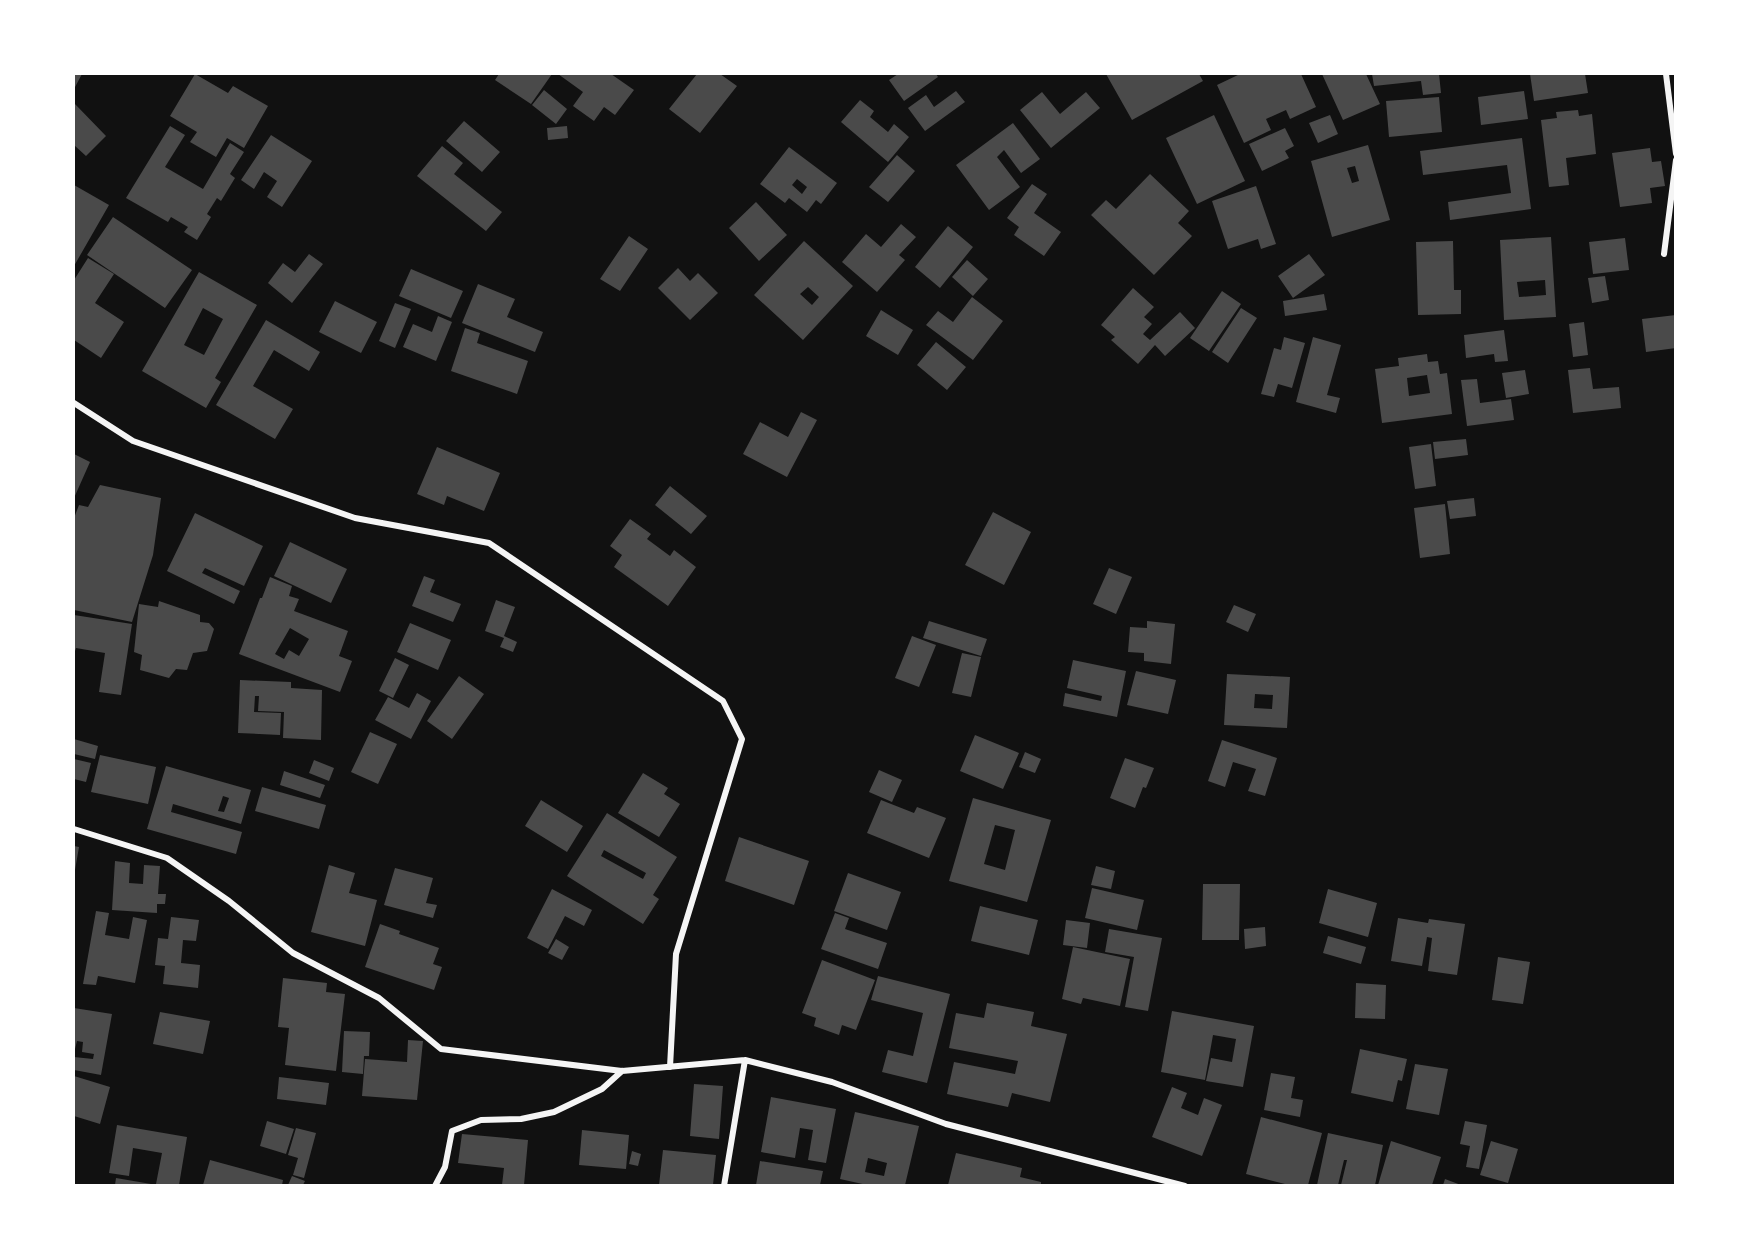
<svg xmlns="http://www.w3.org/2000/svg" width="1749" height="1259" font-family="Roboto,sans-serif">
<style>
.building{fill:#4a4a4a;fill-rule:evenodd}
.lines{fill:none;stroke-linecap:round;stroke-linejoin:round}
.minor{stroke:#f5f5f5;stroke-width:6}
</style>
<rect width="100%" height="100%" fill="#111"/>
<!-- building -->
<path class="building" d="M74,74H82L74,89Z
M195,74L228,93L233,86L268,106L244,148L227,138L216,157L190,142L197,132L170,116Z
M499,74H552L531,104L495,80Z
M558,74H611L634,90L615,115L604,107L594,121L573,106L583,92Z
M697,74H720L737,86L700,133L669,109Z
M898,74H936L938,77L904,101L889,80Z
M1106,74H1199L1203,81L1132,120Z
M1240,74H1301L1316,107L1290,119L1286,110L1266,119L1271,130L1244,143L1217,85Z
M1322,74H1366L1380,104L1343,120Z
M1372,74H1439L1441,93L1423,95L1421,81L1374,86Z
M1530,74H1585L1588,93L1534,101Z
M544,90L567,109L556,124L532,105Z
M956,91L965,102L925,131L908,108L926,95L934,107Z
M1524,91L1528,119L1481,125L1478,97Z
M1042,92L1060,114L1086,92L1100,108L1051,148L1020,110Z
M1439,97L1442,132L1389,137L1386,101Z
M860,100L874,111L870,117L888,132L894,124L909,137L888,162L841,122Z
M74,103L106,136L86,156L74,145Z
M1578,110L1579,116L1592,114L1596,154L1566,158L1569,185L1549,187L1541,120L1557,118L1556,112Z
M1214,115L1245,181L1197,204L1166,138Z
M1330,115L1338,134L1318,143L1309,123Z
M464,121L500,152L482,172L446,141Z
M1013,123L1040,159L1021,173L1004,150L997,157L1020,187L989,210L956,165Z
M170,126L185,135L165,167L203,189L230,143L244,152L230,174L235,178L221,201L217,198L207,214L211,217L197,240L184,232L188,227L171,217L168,222L126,198Z
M567,126L568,138L548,140L547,128Z
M1285,128L1294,146L1285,151L1289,158L1262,171L1249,144Z
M271,135L312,161L282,207L267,197L277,181L264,172L254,189L241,180Z
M1522,138L1531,209L1450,220L1448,202L1511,193L1507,165L1423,175L1420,151Z
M1368,145L1390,220L1332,237L1311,161ZM1355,166L1359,181L1352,183L1347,168Z
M442,146L463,163L454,174L502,212L486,231L417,176Z
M789,147L837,183L821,204L816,200L807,212L789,198L785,203L760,184ZM797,179L807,187L802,194L792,185Z
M1650,148L1652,162L1661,161L1665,186L1650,188L1652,203L1620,207L1612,153Z
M897,155L915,171L888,202L869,187Z
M1150,174L1189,211L1178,223L1192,236L1154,275L1091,215L1106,200L1116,209Z
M1032,184L1047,194L1034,213L1061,232L1044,256L1014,235L1019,227L1007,218Z
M74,185L109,205L74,266Z
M1256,186L1276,244L1261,249L1258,239L1228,249L1212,201Z
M756,202L787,235L759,261L729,228Z
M113,217L192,270L165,308L87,255Z
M901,224L916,237L899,255L905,260L877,292L842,262L866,234L881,247Z
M948,226L973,247L940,288L915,267Z
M629,236L648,249L620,291L600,279Z
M1551,237L1556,317L1504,320L1500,240ZM1545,280L1546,295L1519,297L1517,282Z
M1625,238L1629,270L1593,274L1589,242Z
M804,241L853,286L803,340L754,295ZM808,287L819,297L812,305L800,294Z
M1453,241L1454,290H1461V314L1418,315L1416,242Z
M309,254L323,264L292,303L268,283L283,263L295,272Z
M1309,254L1325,275L1293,298L1278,276Z
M88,258L114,274L95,303L124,322L101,358L74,340V280Z
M967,260L988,279L973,296L952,277Z
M678,268L690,281L698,273L718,293L690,320L658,288Z
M411,269L463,291L451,318L399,296Z
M199,272L257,305L215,378L221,382L206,408L142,371ZM203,308L223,319L204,355L184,345Z
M1605,276L1609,300L1592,303L1588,278Z
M478,284L515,299L507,317L543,332L535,352L462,323Z
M1133,288L1154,307L1144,317L1152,324L1143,334L1150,340L1180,312L1195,328L1165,356L1155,345L1138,364L1111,340L1115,337L1101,325Z
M1222,291L1241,304L1209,351L1190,338Z
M1324,294L1327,310L1285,316L1283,301Z
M972,297L1003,321L973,360L926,325L938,311L953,322Z
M335,301L377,322L361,353L319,332Z
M395,303L411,309L395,348L379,341Z
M1241,308L1257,318L1228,363L1212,352Z
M881,310L913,330L898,355L866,336Z
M1676,315V348L1646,352L1642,319Z
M438,316L452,322L436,361L403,347L413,324L432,332Z
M266,320L320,352L309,371L274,350L253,386L293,409L275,439L216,405Z
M1584,322L1588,355L1573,357L1569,324Z
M465,328L480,333L477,343L528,361L517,394L451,371Z
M1504,330L1508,361L1495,362L1494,354L1466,358L1464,335Z
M1284,337L1305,343L1292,388L1278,384L1274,397L1261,394L1274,348L1281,350Z
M1313,337L1341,345L1327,395L1340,398L1336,413L1296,402Z
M936,342L966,367L947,390L917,365Z
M1427,354L1428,362L1438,361L1440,374L1447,373L1452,414L1382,423L1375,369L1399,366L1398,358ZM1427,375L1430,393L1409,396L1407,378Z
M1590,368L1593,389L1619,387L1621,408L1573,413L1568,370Z
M1525,370L1529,394L1506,398L1502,373Z
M1477,379L1480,403L1511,399L1514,420L1467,426L1461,380Z
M801,412L817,420L787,477L743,454L760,422L788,437Z
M1466,439L1468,455L1435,459L1433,442Z
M1431,444L1436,486L1415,489L1409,447Z
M437,447L500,473L484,511L447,496L444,505L417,494Z
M74,454L90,462L74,498Z
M100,485L161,498L153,555L132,622L74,610V518L79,505L88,507Z
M670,486L707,516L691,534L655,505Z
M1474,498L1476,516L1450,519L1447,501Z
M1445,504L1450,554L1420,558L1414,508Z
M993,512L1031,532L1004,585L965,565Z
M195,513L263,546L244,586L205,568L202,573L240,591L234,604L167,571Z
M630,519L651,534L647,539L670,556L674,550L696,567L668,606L614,567L622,555L610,546Z
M290,542L347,569L331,603L274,576Z
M1109,568L1132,577L1116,614L1093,604Z
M424,576L435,580L430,592L461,604L453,622L412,606Z
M270,577L292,586L289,596L299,599L294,611L348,631L339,656L352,661L340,692L239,654L260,598H262ZM290,628L309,639L299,656L289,650L284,659L275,654Z
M496,600L515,607L504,636L517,642L513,652L500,647L504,638L485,631Z
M159,601L200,615V622L209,623L214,629L207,651L193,653L187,670L176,669L169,678L140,670L142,655L134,652L139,604L158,607Z
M1234,605L1256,614L1248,632L1226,622Z
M74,615L132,624L121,695L99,692L105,653L76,648L74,654Z
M929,621L987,639L981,656L923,638Z
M1147,621L1175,624L1171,664L1144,661V653L1128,652L1130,627L1147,628Z
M410,623L451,640L438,670L397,652Z
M912,636L936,645L919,687L895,678Z
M962,653L981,657L971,697L952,693Z
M395,658L409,665L393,698L379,691Z
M1073,660L1126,671L1117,717L1063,706L1065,693L1101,701L1102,696L1067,688Z
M1136,671L1176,680L1168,714L1127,705Z
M1227,674L1290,677L1287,728L1224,725ZM1255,694L1273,695L1272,709L1254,708Z
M459,676L484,694L452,739L427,721Z
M240,680L291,682V688L322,690L321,740L283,738L284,712L258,711L259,696H255L254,712L281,713L280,735L238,733Z
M417,693L431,701L411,739L375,720L388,697L409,708Z
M370,732L397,744L378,784L351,772Z
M975,735L1019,753L1003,789L960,771Z
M74,739L98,746L95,759L74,754Z
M1222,740L1277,758L1265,796L1248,791L1256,769L1233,762L1225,787L1208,781Z
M1025,752L1041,759L1035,773L1019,767Z
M100,755L156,767L148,804L91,792Z
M1125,758L1154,768L1146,788L1143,787L1135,808L1110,798Z
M74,759L91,763L86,782L74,779Z
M314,760L334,768L329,781L309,773Z
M166,766L251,790L241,824L173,804L171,812L242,832L236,854L147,829ZM223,796L229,798L224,812L218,811Z
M879,770L902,780L892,802L869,792Z
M284,771L325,785L320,798L280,785Z
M643,773L668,788L664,794L680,804L659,837L618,813Z
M262,787L326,805L319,829L255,811Z
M973,798L1051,820L1027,902L949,881ZM995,825L1015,830L1005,870L984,864Z
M541,800L583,826L567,852L525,826Z
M881,800L914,813L917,807L946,818L929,858L867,833Z
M607,813L677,857L653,895L659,899L643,924L567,876ZM604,850L646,873L643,879L601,856Z
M739,837L809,861L794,905L725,881Z
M74,846L79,847L75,870H74Z
M115,861L130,863L129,883L143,884L144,865L160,866L158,894H166L165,904H157V913L112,910Z
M329,865L355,873L349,893L377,900L365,946L311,932Z
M1096,866L1115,871L1111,889L1091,885Z
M395,868L433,878L426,903L437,905L433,918L384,905Z
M848,873L901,892L887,930L834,911Z
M1203,884H1240L1239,940H1202Z
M1092,888L1144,900L1137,930L1085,918Z
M552,889L592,910L584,926L565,916L548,949L527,938Z
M1328,889L1377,903L1368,937L1319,923Z
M980,906L1038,920L1029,955L971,941Z
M96,911L109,913L105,935L129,939L133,917L147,920L135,983L98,976L96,985L83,984Z
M835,913L849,918L845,929L887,943L878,969L821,949Z
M171,917L199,920L196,941L183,940L181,963L200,965L198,988L163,984L165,966L155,965L158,938L168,939Z
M1398,918L1428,923L1429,919L1465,924L1457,975L1428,971L1432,938L1427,937L1422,966L1391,961Z
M1066,920L1090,923L1087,948L1063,945Z
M380,924L400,931L399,934L439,948L433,964L442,967L434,990L365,967Z
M1265,927L1266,946L1245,949L1244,929Z
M1109,929L1162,938L1148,1011L1125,1007L1134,957L1105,952Z
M1328,936L1366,947L1361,964L1323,953Z
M556,939L569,947L562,960L548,953Z
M1073,947L1130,959L1120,1006L1083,998L1081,1004L1062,999Z
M1498,957L1530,962L1523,1004L1492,1000Z
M822,960L875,980L856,1030L842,1025L839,1035L814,1026L816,1018L802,1013Z
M878,976L950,994L927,1083L882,1072L888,1050L913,1056L923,1013L871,1000Z
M283,978L327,983L326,992L345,994L336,1071L285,1065L289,1028L278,1027Z
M1356,983L1386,985L1385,1019L1355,1018Z
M987,1003L1034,1012L1031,1026L1067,1034L1050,1102L1012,1093L1008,1107L947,1094L954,1062L1015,1074L1018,1061L949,1048L956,1013L984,1018Z
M74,1008L112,1014L101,1075L74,1070V1057L93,1059L94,1054L82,1052L83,1042L77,1041L74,1053Z
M1172,1011L1254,1026L1243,1087L1206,1081L1211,1058L1232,1062L1236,1039L1213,1035L1205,1080L1161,1072Z
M160,1012L210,1021L203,1054L153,1044Z
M344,1031L370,1032L369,1056H364L363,1074L342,1072Z
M408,1040L423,1041L417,1100L362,1096L365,1059L407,1062Z
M1360,1049L1407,1059L1402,1081L1398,1080L1393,1102L1351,1093Z
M1415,1064L1448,1069L1439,1115L1406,1109Z
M1271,1073L1295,1077L1291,1098L1303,1100L1300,1117L1264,1110Z
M74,1076L110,1087L100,1124L74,1116Z
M279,1077L329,1083L326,1105L277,1099Z
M694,1084L723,1086L719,1139L690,1136Z
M1172,1087L1187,1093L1181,1108L1198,1115L1204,1098L1222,1105L1202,1156L1152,1137Z
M771,1097L836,1109L826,1163L808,1160L813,1130L800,1128L795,1158L761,1152Z
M855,1112L919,1126L905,1185H867L840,1179ZM868,1158L887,1163L884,1176L865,1172Z
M1261,1117L1322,1133L1308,1185H1289L1246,1174Z
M267,1121L294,1129L286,1154L260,1146Z
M1465,1121L1487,1125L1479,1169L1466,1167L1470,1146L1460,1144Z
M117,1125L187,1137L179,1185L156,1184L162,1153L133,1148L129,1176L109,1173Z
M296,1128L316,1133L304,1178L293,1175L298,1158L288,1155Z
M582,1130L629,1135L626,1169L579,1165Z
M1328,1133L1383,1145L1375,1185H1341L1347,1160H1344L1338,1185H1317Z
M462,1134L528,1140L524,1185H502L504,1168L458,1163Z
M1391,1141L1441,1157L1432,1185H1378Z
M1491,1141L1518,1149L1508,1183L1480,1175Z
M663,1150L716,1155L713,1185H659Z
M632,1151L641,1154L638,1166L629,1164Z
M956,1153L1022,1168L1020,1177L1041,1182V1185H948Z
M210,1160L283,1180L282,1185H203Z
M760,1161L823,1171L820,1185H756Z
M292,1176L305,1181L303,1185H288Z
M116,1178L151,1184V1185H115Z
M1445,1179L1461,1185H1443Z"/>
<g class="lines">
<!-- minor -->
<path class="minor" d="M1666,74L1676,154
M1664,254L1676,160
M74,403L133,441L355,518L489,543L723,701L742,739L676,954L670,1067
M74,829L167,858L229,901L293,953L379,998L441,1049L622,1071L745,1060L832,1082L946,1124L1185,1186
M435,1186L445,1167L452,1131L481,1120L521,1119L554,1112L602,1089L622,1071
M724,1186L745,1060"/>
</g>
<!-- border -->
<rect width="1749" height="1259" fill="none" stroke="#ffffff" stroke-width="150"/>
</svg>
